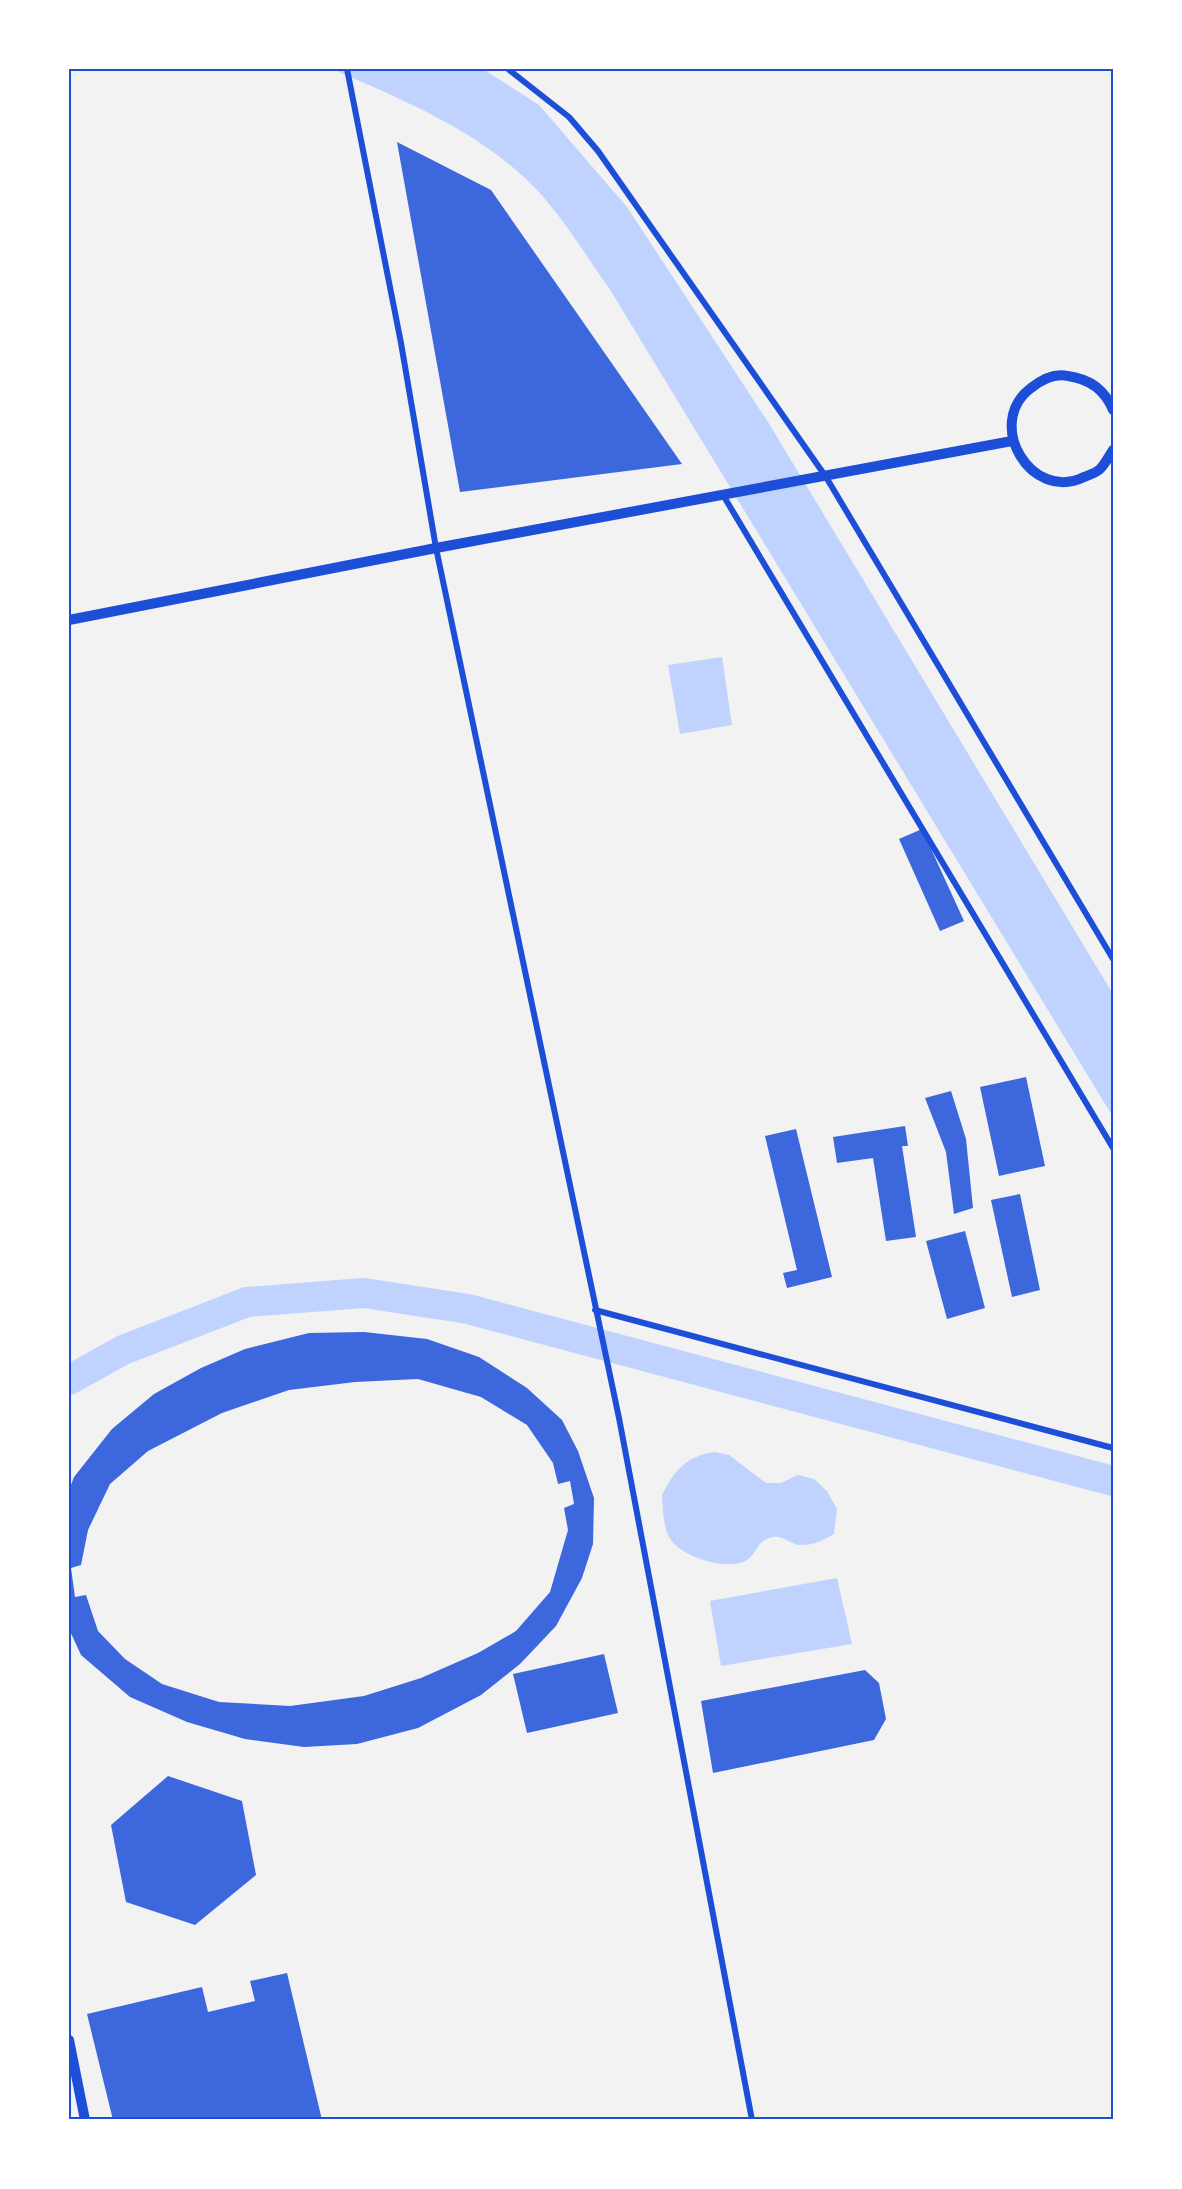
<svg xmlns="http://www.w3.org/2000/svg" width="1182" height="2189" font-family="'DM Sans',sans-serif">
<style>
.water{fill:#bfd3fe}
.lines{fill:none;stroke-linecap:round;stroke-linejoin:round}
.river{stroke:#bfd3fe;stroke-width:30}
.building{fill:#3d67dc;fill-rule:evenodd}
.minor{stroke:#1d4ed8;stroke-width:6}
.tertiary{stroke:#1d4ed8;stroke-width:10}
.neatline{fill:none;stroke:#1d4ed8;stroke-width:2}
</style>
<rect width="100%" height="100%" fill="#f2f2f2"/>
<!-- water -->
<path class="water" d="M332,69H483L539,105L627,207L768,422L1113,994V1117L609,288C583,252 559,210 526,179C472,128 399,98 332,69Z
M722,657L732,725L680,734L668,665Z
M715,1452L729,1455L766,1483H781L798,1475L814,1479L827,1491L837,1509L834,1534C824,1540 812,1546 799,1545C790,1544 783,1535 773,1537C755,1541 759,1552 747,1560C727,1572 683,1557 671,1540C663,1529 663,1508 662,1495C675,1470 686,1456 715,1452Z
M837,1578L852,1644L721,1666L710,1601Z"/>
<g class="lines">
<!-- river -->
<path class="river" d="M69,1380L123,1350L247,1302L364,1293L468,1309L1113,1481"/>
</g>
<!-- building -->
<path class="building" d="M397,142L491,190L682,464L460,492Z
M922,829L964,921L940,931L899,839Z
M1026,1077L1045,1166L999,1176L980,1087Z
M951,1091L966,1139L973,1208L954,1214L946,1152L925,1098Z
M905,1126L908,1146H902L916,1237L886,1241L873,1158L837,1163L833,1137Z
M796,1129L832,1277L787,1288L783,1273L797,1270L765,1136Z
M1020,1194L1040,1290L1012,1297L991,1200Z
M965,1231L985,1308L947,1319L926,1241Z
M364,1332L427,1339L479,1357L527,1388L562,1420L578,1451L594,1498L593,1544L582,1578L556,1626L520,1664L481,1695L418,1728L357,1744L304,1747L245,1739L187,1722L130,1697L81,1655L69,1629V1490L74,1477L112,1429L154,1394L201,1368L245,1349L309,1333ZM418,1379L481,1397L527,1425L553,1463L558,1484L570,1481L574,1504L564,1508L568,1530L550,1592L516,1631L478,1653L421,1678L364,1696L290,1706L219,1702L162,1684L125,1659L98,1631L86,1595L75,1597L71,1568L81,1565L88,1530L110,1484L148,1451L222,1413L289,1390L355,1382Z
M604,1654L618,1713L527,1733L513,1674Z
M865,1670L879,1683L886,1719L874,1740L713,1773L701,1701Z
M168,1776L242,1801L256,1875L195,1925L126,1902L111,1825Z
M287,1973L322,2120H113L87,2014L202,1987L208,2012L255,2001L250,1981Z"/>
<g class="lines">
<!-- minor -->
<path class="minor" d="M347,69L401,343L436,548L619,1418L752,2120
M508,69L569,117L598,151L826,477L1113,959
M723,495L1113,1148
M595,1310L1113,1448"/>
<!-- tertiary -->
<path class="tertiary" d="M1113,410C1105,390 1090,379 1068,376C1055,373 1041,380 1031,388C984,423 1031,503 1084,477C1089,475 1096,473 1100,469C1105,464 1109,456 1113,450
M69,620L436,548L1012,441
M69,2040L85,2120"/>
</g>
<!-- border -->
<rect width="1182" height="2189" fill="none" stroke="#ffffff" stroke-width="141"/>
<rect x="70" y="70" width="1042" height="2048" class="neatline"/>
</svg>
